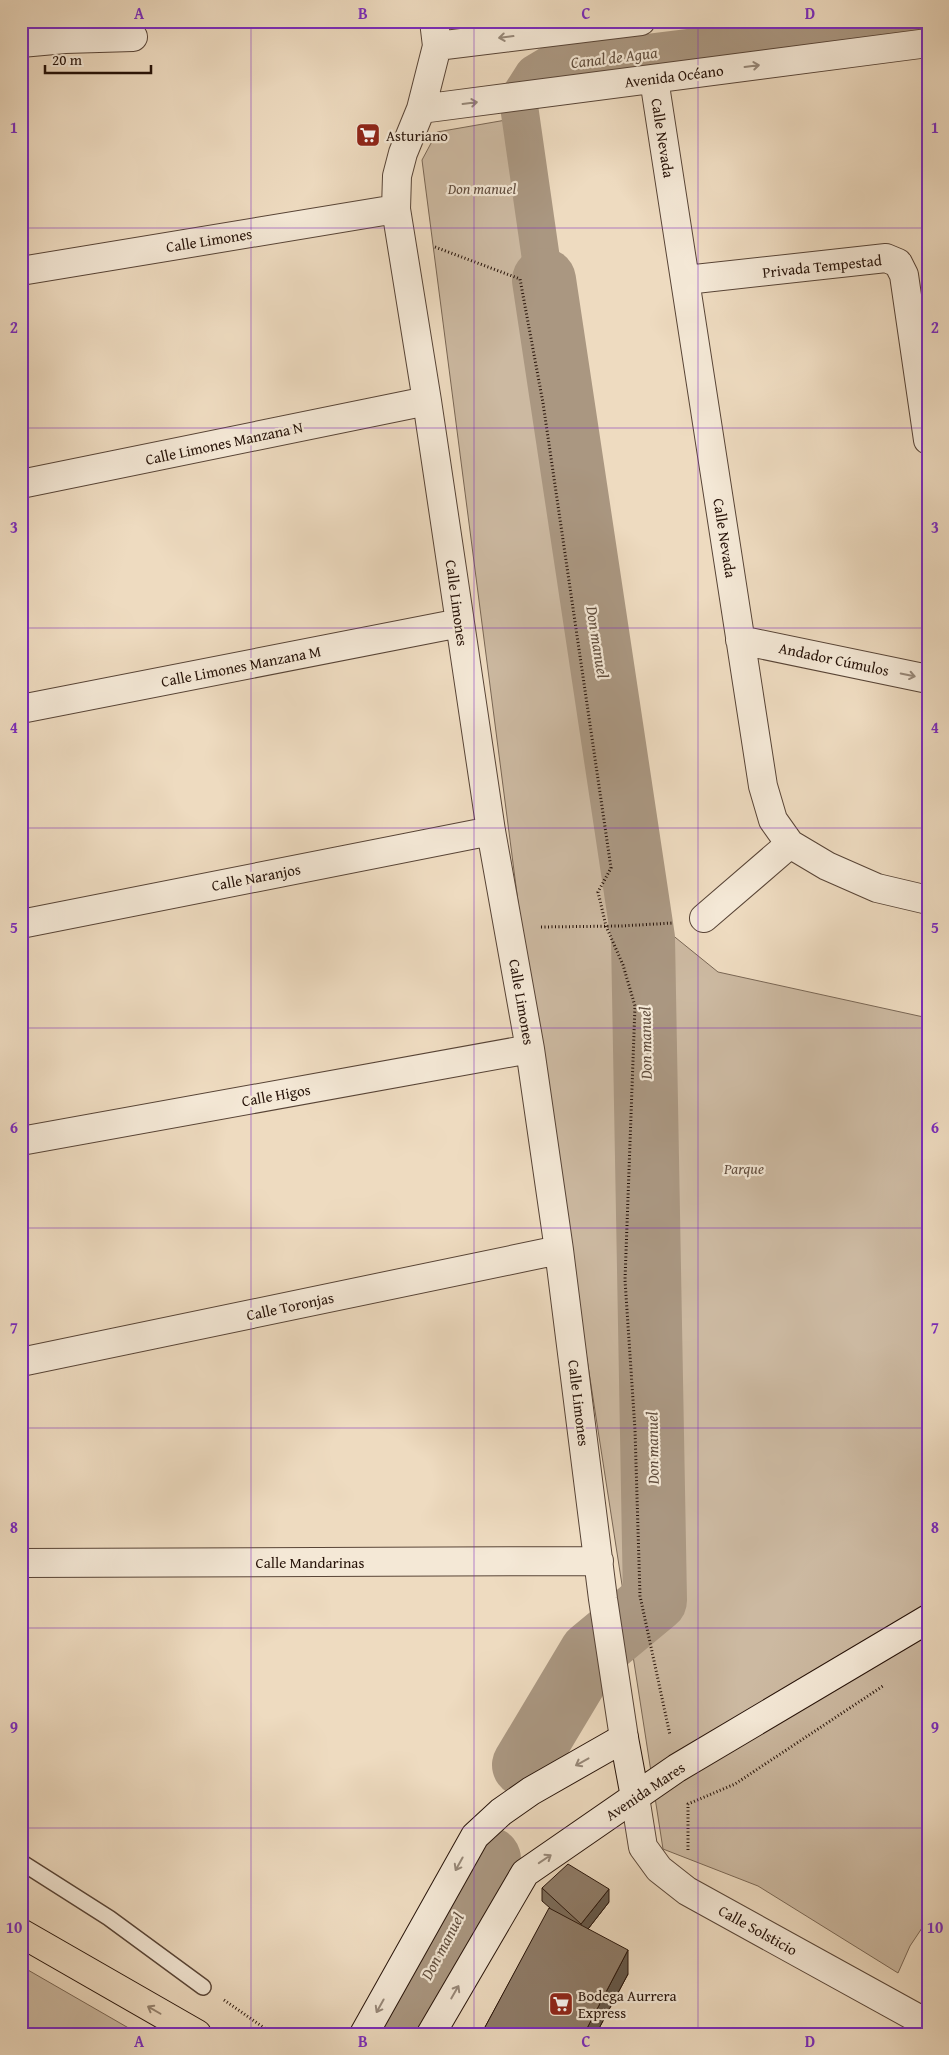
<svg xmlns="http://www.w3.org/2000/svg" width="949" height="2055" font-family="'Gentium Book Plus',serif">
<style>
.green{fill:#ccb9a1;stroke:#796654}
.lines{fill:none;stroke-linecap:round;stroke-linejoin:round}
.canal{stroke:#aa9781;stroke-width:38}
.river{stroke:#aa9781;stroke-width:64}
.service-casing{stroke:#584436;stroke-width:18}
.minor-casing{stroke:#584436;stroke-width:30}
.secondary-casing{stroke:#261208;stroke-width:30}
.primary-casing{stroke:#261208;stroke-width:30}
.path{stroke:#261208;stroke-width:3;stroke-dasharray:1 2.5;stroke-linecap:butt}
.service{stroke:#f4e8d6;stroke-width:15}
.minor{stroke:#f4e8d6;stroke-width:28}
.secondary{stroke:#f4e8d6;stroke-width:28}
.primary{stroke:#eedbc0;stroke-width:28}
.wall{fill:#7a6a59;stroke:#261208}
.shaded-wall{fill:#635649;stroke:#261208}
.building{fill:#8e7b68;stroke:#261208}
.oneway{stroke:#978879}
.oneway2{stroke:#94816d}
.grid{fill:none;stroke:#7b2cbf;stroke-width:1;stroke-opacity:0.55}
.labels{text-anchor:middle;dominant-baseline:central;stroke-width:4.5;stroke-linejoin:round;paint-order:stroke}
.street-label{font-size:15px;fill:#261208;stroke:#f4e8d6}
.poi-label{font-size:15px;fill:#261208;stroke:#f4e8d6;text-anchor:start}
.park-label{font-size:15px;font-style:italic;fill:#604c3e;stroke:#f4e8d6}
.water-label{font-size:16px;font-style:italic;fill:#614e3e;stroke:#f4e8d6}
.neatline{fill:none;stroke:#7b2cbf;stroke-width:2}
.grid-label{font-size:16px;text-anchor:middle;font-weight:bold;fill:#7b2cbf}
</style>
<rect width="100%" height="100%" fill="#eedbc0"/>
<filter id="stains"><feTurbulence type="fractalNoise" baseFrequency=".004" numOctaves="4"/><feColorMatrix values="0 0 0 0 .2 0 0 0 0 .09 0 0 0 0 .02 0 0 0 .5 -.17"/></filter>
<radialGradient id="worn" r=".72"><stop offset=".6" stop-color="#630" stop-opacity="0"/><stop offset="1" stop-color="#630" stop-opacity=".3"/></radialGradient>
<!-- green -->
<path class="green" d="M529,116L554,313L660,925L718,972L928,1018V1919L910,1946L898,1973L758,1886L663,1849L528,979L422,160L437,132Z
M21,1966L139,2034H21Z"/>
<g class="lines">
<!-- canal -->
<path class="canal" d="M544,280L518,99L534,74L549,65L908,21"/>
<!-- river -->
<path class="river" d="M524,1765L591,1653L655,1600L643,938L544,280
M395,2034L489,1859"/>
<defs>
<path id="service" d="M21,1862L109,1918L203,1987"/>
<path id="minor" d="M434,21L437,46L421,109L403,153L397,176L396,209L427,401L491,831L530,1049L559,1250L603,1599L624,1738
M21,43L65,39L133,37
M437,46L641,21
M654,79L763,786L773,820L790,844L827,866L877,888L928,900
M421,109L928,43
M21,271L396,209
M686,280L886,258L898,263L904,275L928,440
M21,484L427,401
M740,640L928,679
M21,709L460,623
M704,918L790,844
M21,924L491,831
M21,1141L530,1049
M21,1362L559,1250
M21,1563L599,1561
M635,1797L643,1847L659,1869L687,1891L928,2024"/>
<path id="secondary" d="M364,2034L475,1836L501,1812L531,1791L624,1738L635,1797
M431,2034L525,1873L677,1768L928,1619"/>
<path id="primary" d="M21,1933L197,2034"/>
</defs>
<!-- service casing -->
<use href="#service" class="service-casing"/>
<!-- minor casing -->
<use href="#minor" class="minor-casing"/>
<!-- secondary casing -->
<use href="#secondary" class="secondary-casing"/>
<!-- primary casing -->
<use href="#primary" class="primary-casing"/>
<!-- path -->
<path class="path" d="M435,247L520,279L543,403L611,868L598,892L606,926L623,965L635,1006L625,1280L635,1430L640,1596L670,1735
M541,927L621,926L673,923
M688,1850V1804L735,1784L883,1686
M224,2000L273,2034"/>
<!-- service -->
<use href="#service" class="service"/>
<!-- minor -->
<use href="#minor" class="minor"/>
<!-- secondary -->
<use href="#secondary" class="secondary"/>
<!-- primary -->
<use href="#primary" class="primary"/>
</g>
<!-- wall -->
<path class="wall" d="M542,1888L609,1902L588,1929L628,1974L596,2034H484V2029L550,1908L542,1901Z"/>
<!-- shaded-wall -->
<path class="shaded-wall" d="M609,1889V1902L581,1938V1924Z
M628,1950V1974L596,2034H584Z"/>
<!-- building -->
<path class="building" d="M568,1864L609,1889L581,1924L542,1888Z
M549,1908L628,1950L584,2034H493L484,2029Z"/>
<!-- one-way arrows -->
<defs><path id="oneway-shaft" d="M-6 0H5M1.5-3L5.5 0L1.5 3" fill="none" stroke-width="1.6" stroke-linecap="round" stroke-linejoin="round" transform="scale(1.25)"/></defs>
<g class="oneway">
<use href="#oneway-shaft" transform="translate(506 37) rotate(173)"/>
<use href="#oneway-shaft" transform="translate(752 66) rotate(-7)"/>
<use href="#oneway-shaft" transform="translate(470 103) rotate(-7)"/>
<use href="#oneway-shaft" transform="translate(908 675) rotate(12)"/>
<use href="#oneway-shaft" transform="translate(582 1762) rotate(151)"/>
<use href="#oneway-shaft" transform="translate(545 1859) rotate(-34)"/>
<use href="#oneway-shaft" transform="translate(459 1864) rotate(119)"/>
<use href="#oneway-shaft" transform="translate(455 1992) rotate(-60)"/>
<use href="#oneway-shaft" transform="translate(380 2006) rotate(119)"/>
</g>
<use class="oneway2" href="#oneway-shaft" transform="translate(154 2010) rotate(-150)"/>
<!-- grid -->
<path class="grid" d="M251,21V2034M474,21V2034M698,21V2034M21,228H928M21,428H928M21,628H928M21,828H928M21,1028H928M21,1228H928M21,1428H928M21,1628H928M21,1828H928"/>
<!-- icons -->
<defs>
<symbol id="supermarket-square" viewBox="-11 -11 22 22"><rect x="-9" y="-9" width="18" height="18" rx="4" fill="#8f2418" stroke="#f4e8d6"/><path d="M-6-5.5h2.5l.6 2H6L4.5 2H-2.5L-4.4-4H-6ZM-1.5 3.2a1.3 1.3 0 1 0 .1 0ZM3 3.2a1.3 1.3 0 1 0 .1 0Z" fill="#fff"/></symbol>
</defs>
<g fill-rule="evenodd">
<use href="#supermarket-square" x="354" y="121" width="28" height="28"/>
<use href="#supermarket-square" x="547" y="1990" width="28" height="28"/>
</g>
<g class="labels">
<!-- street labels -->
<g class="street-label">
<text transform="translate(674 76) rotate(-7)">Avenida Océano</text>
<text transform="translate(663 138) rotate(81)">Calle Nevada</text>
<text transform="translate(209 240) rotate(-9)">Calle Limones</text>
<text transform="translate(822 266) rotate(-6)">Privada Tempestad</text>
<text transform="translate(224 443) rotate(-12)">Calle Limones Manzana N</text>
<text transform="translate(725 538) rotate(81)">Calle Nevada</text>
<text transform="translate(457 603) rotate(82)">Calle Limones</text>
<text transform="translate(834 659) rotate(12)">Andador Cúmulos</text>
<text transform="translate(241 666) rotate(-11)">Calle Limones Manzana M</text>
<text transform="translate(256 877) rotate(-11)">Calle Naranjos</text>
<text transform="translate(522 1002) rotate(80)">Calle Limones</text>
<text transform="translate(276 1095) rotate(-10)">Calle Higos</text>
<text transform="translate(290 1306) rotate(-12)">Calle Toronjas</text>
<text transform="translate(579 1403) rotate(83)">Calle Limones</text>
<text x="310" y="1562">Calle Mandarinas</text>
<text transform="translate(645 1791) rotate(-34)">Avenida Mares</text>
<text transform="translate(758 1930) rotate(29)">Calle Solsticio</text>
</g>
<!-- poi labels -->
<g class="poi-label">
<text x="386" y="135">Asturiano</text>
<text x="578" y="1995">Bodega Aurrera<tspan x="578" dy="17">Express</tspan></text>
</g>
<!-- park labels -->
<g class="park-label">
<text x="482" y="188">Don manuel</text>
<text x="744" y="1168">Parque</text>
</g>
<!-- water labels -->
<g class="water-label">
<text transform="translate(614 57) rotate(-7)">Canal de Agua</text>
<text transform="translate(598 642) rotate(81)">Don manuel</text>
<text transform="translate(645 1043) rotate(-91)">Don manuel</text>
<text transform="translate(652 1448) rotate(-91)">Don manuel</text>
<text transform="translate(442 1946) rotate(-62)">Don manuel</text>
</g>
</g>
<!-- margin -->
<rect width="949" height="2055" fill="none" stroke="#eedbc0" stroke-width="55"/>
<!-- scale -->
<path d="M45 65v8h106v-8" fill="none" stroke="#261208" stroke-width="2.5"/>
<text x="52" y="65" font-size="15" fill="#261208" stroke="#f4e8d6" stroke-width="4" paint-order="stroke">20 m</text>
<rect x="28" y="28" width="894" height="2000" class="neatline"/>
<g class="grid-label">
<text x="139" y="19">A</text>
<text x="363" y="19">B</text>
<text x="586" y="19">C</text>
<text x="810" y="19">D</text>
<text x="14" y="133">1</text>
<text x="935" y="133">1</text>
<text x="14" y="333">2</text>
<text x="935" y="333">2</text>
<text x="14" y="533">3</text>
<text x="935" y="533">3</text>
<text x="14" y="733">4</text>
<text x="935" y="733">4</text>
<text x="14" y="933">5</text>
<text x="935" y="933">5</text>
<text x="14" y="1133">6</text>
<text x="935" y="1133">6</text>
<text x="14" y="1333">7</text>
<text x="935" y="1333">7</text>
<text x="14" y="1533">8</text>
<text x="935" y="1533">8</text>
<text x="14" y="1733">9</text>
<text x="935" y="1733">9</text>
<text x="14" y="1933">10</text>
<text x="935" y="1933">10</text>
<text x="139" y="2047">A</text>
<text x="363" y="2047">B</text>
<text x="586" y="2047">C</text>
<text x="810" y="2047">D</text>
</g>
<rect width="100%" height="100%" filter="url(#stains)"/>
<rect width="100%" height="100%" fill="url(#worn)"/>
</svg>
